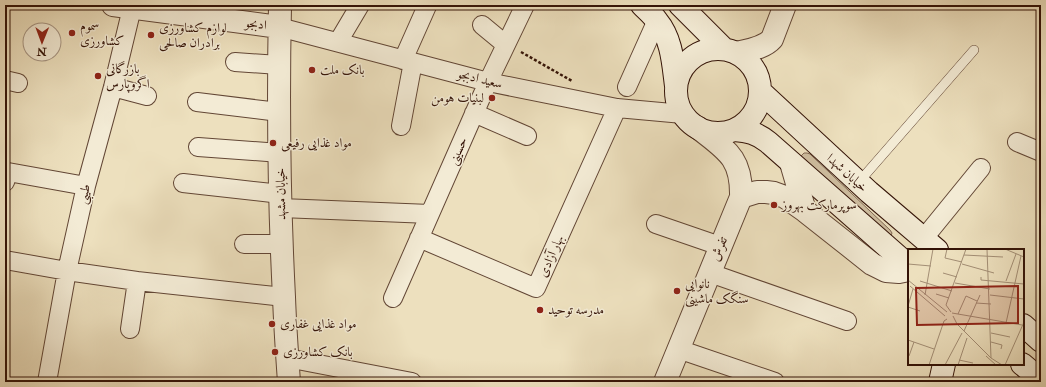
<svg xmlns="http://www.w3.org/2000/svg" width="1046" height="387" font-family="'IM FELL Double Pica',Amiri,serif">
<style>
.green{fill:#cebd9f;stroke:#816853}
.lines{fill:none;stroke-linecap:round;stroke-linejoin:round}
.service-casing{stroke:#624635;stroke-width:10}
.minor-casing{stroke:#624635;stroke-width:20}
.tertiary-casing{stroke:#624635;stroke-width:24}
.secondary-casing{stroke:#341307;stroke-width:24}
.path{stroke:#341307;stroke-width:2.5;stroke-dasharray:3 2;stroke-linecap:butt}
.service{stroke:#f3ebd5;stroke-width:9}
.minor{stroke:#f3ebd5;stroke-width:18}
.tertiary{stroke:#f3ebd5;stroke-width:22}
.secondary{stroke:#f3ebd5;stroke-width:22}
.poi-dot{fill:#8f2418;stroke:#f3ebd5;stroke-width:1.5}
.labels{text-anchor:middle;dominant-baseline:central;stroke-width:3;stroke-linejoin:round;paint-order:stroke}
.street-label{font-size:13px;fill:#341307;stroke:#f3ebd5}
.poi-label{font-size:13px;fill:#341307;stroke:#f3ebd5;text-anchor:start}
.inset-road{fill:none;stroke:#a38e75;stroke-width:1}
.view{fill:#8f2418;fill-opacity:0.15;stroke:#8f2418;stroke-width:2}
.inset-edge{fill:none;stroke:#341307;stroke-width:2}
</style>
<rect width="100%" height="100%" fill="#ede0be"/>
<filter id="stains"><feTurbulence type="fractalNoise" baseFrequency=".005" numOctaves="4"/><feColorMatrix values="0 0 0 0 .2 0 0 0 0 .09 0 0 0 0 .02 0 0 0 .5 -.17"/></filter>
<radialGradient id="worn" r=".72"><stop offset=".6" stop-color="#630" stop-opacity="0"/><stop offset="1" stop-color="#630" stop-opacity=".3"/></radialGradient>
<!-- green -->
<path class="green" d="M804,153H807L810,154L890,230L892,233L891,236L801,159V156Z"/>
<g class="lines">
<defs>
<path id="service" d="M858,183L974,50"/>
<path id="minor" d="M482,25L505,44
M279,27L488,82L617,108L683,114
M338,42L360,5
M403,60L427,6
M235,62L279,65
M5,80L18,83
M113,87L147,96
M627,87L657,20
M197,102L279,112
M474,113L527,136
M401,126L413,62
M1017,142L1041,152
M198,147L280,153
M5,182L8,172L86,186
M183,183L281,194
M281,208L430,214
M656,224L720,246
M419,238L536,288L617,108
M924,238L981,168
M244,244H282
M5,260L67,271L137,281L284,297
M710,273L847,321
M393,298L488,82L525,5
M130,329L137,281
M678,349L775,382
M287,358L412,382
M47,382L67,271L86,186L113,87L132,8"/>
<path id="tertiary" d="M113,5L279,27
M280,5C278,102 279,200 284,297C285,325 287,354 289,382
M737,53C749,50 764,48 772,39L785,5
M791,163L805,211
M741,197L757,192H766L774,193L785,197L805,211L872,264L886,271L899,272L909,270
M665,382L741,197C742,157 726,150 697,127"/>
<path id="secondary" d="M642,5C647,10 653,15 657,21C672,39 673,63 676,86
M680,5L724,49
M676 91a42 42 0 1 1 84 0a42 42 0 1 1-84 0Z
M761,92L869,192L937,250
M734,130C748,131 757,133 768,142L909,266
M1023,325L1041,341
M1022,364L1041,380
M940,382L944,364"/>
</defs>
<!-- service casing -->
<use href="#service" class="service-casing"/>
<!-- minor casing -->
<use href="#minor" class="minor-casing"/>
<!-- tertiary casing -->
<use href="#tertiary" class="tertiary-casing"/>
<!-- secondary casing -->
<use href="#secondary" class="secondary-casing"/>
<!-- path -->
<path class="path" d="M521,52L572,81"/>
<!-- service -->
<use href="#service" class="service"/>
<!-- minor -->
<use href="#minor" class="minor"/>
<!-- tertiary -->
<use href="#tertiary" class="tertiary"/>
<!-- secondary -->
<use href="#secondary" class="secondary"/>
</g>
<!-- markers -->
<g class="poi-dot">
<circle cx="72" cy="33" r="4"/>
<circle cx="151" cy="35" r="4"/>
<circle cx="312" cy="70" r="4"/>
<circle cx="98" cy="76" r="4"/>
<circle cx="492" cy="98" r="4"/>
<circle cx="273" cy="143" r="4"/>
<circle cx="774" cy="205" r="4"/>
<circle cx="677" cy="291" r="4"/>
<circle cx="540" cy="310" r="4"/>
<circle cx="272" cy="324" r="4"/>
<circle cx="275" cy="352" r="4"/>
</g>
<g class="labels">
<!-- street labels -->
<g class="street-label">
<text transform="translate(256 24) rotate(7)">ادبجو</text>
<text transform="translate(480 79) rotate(14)">سعید ادبجو</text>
<text transform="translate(458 151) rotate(-66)">حسینی</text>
<text transform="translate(847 173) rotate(42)">خیابان شهدا</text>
<text transform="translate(84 194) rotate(-77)">طیبی</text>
<text transform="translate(281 194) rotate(-91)">خیابان مشهد</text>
<text transform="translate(719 249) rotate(-68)">تفرش</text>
<text transform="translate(551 256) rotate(-66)">بهار آزادی</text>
</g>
<!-- poi labels -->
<g class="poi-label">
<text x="80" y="26">سموم<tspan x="80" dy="15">کشاورزی</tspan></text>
<text x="159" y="28">لوازم کشاورزی<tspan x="159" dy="15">برادران صالحی</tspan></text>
<text x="106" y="69">بازرگانی<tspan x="106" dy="15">اگروپارس</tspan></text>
<text x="320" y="70">بانک ملت</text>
<text x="484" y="98" text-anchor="end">لبنیات هومن</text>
<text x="281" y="143">مواد غذایی رفیعی</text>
<text x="782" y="205">سوپرمارکت بهروز</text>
<text x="685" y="284">نانوایی<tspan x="685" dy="15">سنگک ماشینی</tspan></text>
<text x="548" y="310">مدرسه توحید</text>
<text x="280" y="324">مواد غذایی غفاری</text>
<text x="283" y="352">بانک کشاورزی</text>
</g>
</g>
<!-- overview -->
<g transform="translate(908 249)">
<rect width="116" height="116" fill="#ede0be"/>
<path class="inset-road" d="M39,0L37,9L54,13M79,0L83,109M97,0L116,8M56,6L95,8M0,15L23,17M54,15L86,24M35,24L49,28M73,28V31L116,35M0,31L39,63M12,32L44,42M98,32L108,5M47,34L82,40M2,37L37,67M28,45L41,49M17,46L25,0M82,46L116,50M68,54L83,55M0,57L5,40M0,58L12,62M43,63L38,56L58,0M44,64L114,76M50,65L58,47L69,52M45,67L49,75L83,109L94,116M98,74L113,7M56,82L72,46M83,84L102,88M0,91L26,100M83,93L94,96L93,100M1,107L6,93M78,107L88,116M51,111L65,114M21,116L36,72L39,70M37,116L54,84M50,116L59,89M97,116L116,73"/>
<path class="view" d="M110,37V74L9,76L8,39Z"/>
<rect width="116" height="116" class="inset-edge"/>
</g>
<!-- margin -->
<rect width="1046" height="387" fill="none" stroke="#ede0be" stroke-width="20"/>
<rect x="6" y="6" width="1034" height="375" fill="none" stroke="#341307" stroke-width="2"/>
<rect x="10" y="10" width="1026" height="367" fill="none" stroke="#341307"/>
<!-- north arrow -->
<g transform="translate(42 42) rotate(181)"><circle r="19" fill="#f3ebd5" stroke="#a79583"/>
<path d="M0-3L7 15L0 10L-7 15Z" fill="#8f2418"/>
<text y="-6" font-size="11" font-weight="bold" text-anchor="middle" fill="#341307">N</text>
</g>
<rect width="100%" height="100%" filter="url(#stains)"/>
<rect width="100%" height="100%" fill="url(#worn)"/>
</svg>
